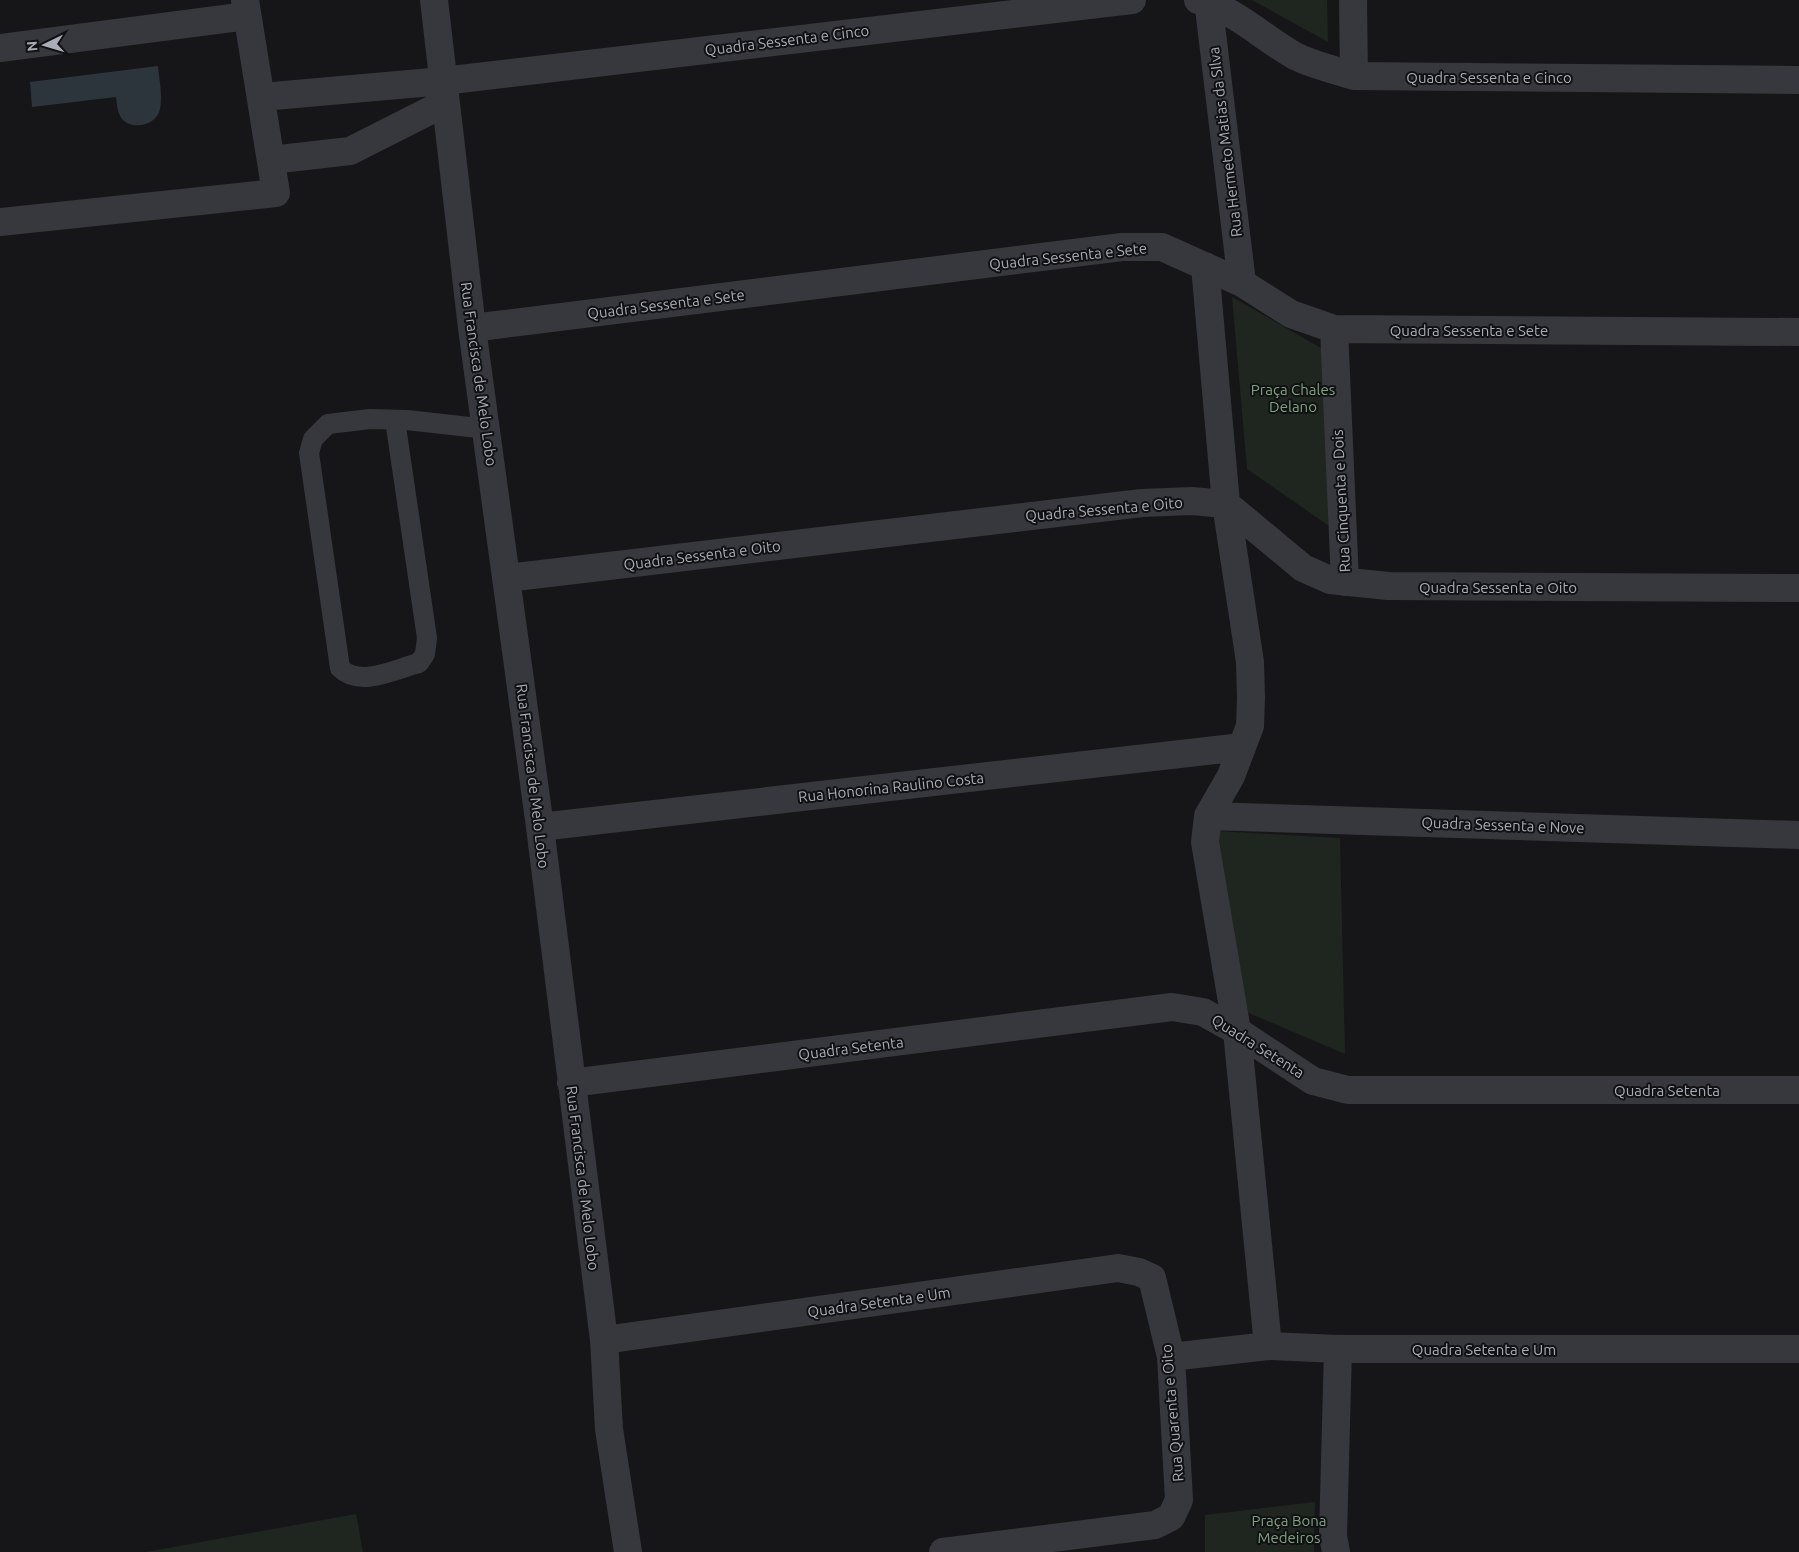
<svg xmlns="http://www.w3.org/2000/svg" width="1799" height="1552" font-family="Ubuntu,sans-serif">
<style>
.green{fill:#1e261f}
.water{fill:#2c353c}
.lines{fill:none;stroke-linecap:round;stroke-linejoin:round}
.service{stroke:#37383d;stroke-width:20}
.minor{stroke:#37383d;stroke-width:28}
.labels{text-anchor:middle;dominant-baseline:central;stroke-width:4;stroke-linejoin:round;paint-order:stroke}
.street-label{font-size:15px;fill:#a8adb8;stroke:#111113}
.park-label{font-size:15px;fill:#7fa381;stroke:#111113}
</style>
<rect width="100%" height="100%" fill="#161618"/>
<!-- green -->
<path class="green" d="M1252,0H1327L1328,42Z
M1232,297L1344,361L1345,537L1247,469Z
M1217,831L1340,838L1345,1054L1244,1011Z
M1315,1502L1314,1552H1205V1515Z
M356,1514L363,1552H146Z"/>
<!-- water -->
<path class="water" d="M158,66C159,79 163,96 160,109C157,125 133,131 122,119C117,112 117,104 116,97L32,107L30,82Z"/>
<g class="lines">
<!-- service -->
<path class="service" d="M395,420L427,638L425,654L419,663C395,669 360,688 340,668L309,453L313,439L328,424L370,419L407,420L487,429"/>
<!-- minor -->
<path class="minor" d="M434,0L472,328L540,827L604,1340L609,1429L628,1552
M1198,0C1234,9 1263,38 1295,56C1313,65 1335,70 1354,76L1799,80
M1208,0L1242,283
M1353,0L1354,76
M0,48L247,16
M262,97L443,81L1132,0
M271,160L350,151L445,103
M0,222L276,193L245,0
M1205,266L1226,504L1250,662L1251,698L1250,726L1231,776L1208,816L1205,842L1237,1031L1268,1346
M472,328L1122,247H1162L1242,283L1291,314L1334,329L1799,332
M1334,329L1345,582
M507,578L1142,503L1192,501L1226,504L1303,568L1330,580L1388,586L1799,588
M1208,816L1799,835
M540,827L1242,747
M571,1083L1172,1007L1203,1012L1237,1031L1313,1081L1348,1090H1799
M604,1340L1118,1268L1139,1272L1152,1278L1171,1357L1179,1500L1171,1517L1155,1525L943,1552
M1171,1357L1268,1346L1338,1349H1799
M1336,1552L1333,1536L1338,1349"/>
</g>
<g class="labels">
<!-- street labels -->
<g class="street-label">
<text transform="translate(787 40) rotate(-7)">Quadra Sessenta e Cinco</text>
<text x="1489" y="77">Quadra Sessenta e Cinco</text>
<text transform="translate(1225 142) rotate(-97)">Rua Hermeto Matias da SIlva</text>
<text transform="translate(1068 256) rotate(-6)">Quadra Sessenta e Sete</text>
<text transform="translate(666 304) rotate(-7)">Quadra Sessenta e Sete</text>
<text x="1469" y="330">Quadra Sessenta e Sete</text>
<text transform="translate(479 374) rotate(82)">Rua Francisca de Melo Lobo</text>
<text transform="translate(1341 501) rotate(-93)">Rua Cinquenta e Dois</text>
<text transform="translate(1104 509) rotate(-5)">Quadra Sessenta e Oito</text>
<text transform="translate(702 555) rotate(-7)">Quadra Sessenta e Oito</text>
<text x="1498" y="587">Quadra Sessenta e Oito</text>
<text transform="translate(533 776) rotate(83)">Rua Francisca de Melo Lobo</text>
<text transform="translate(891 787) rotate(-6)">Rua Honorina Raulino Costa</text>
<text transform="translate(1503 825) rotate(2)">Quadra Sessenta e Nove</text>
<text transform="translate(1258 1046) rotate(32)">Quadra Setenta</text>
<text transform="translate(851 1048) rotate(-7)">Quadra Setenta</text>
<text x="1667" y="1090">Quadra Setenta</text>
<text transform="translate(583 1178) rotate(83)">Rua Francisca de Melo Lobo</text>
<text transform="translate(879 1302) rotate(-8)">Quadra Setenta e Um</text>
<text x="1484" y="1349">Quadra Setenta e Um</text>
<text transform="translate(1172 1413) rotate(-95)">Rua Quarenta e Oito</text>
</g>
<!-- park labels -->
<g class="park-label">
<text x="1293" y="389">Praça Chales<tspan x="1293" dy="17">Delano</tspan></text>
<text x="1289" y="1520">Praça Bona<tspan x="1289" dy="17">Medeiros</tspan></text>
</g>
</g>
<!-- north arrow -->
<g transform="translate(45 45) rotate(265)" stroke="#111113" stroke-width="4" paint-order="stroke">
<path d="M0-4L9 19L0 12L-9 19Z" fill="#a8adb8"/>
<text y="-8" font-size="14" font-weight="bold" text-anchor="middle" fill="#a8adb8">N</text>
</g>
</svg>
